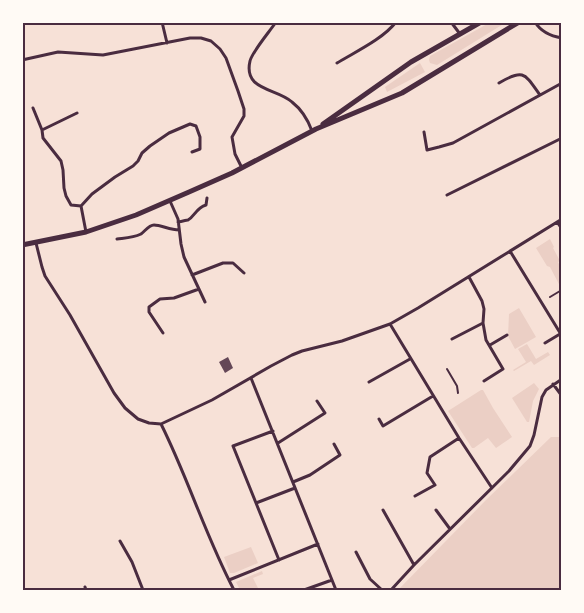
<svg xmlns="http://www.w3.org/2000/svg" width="584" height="613" font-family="Raleway,sans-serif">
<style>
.green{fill:#ebcfc5}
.building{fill:#644757}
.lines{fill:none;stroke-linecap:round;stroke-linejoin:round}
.pedestrian{stroke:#4a2c40;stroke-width:2}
.minor{stroke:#4a2c40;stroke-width:3}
.trunk{stroke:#4a2c40;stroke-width:5}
.neatline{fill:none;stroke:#4a2c40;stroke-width:2}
</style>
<rect width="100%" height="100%" fill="#f7e1d7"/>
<!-- green -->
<path class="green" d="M489,23H505L437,65L430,63L429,60L430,56Z
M420,63L425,72L387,92L385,87Z
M550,239L554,247L553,248L560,261L558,262L561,268V288L550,267L547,266L536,248Z
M519,308L536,337L515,349L508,336L509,314Z
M527,344L536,359L548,352L550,355L534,365L531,361L514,371L513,370L526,362L518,349Z
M534,383L539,389L533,401L529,422H527L512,398Z
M481,390H483L493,408L512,437L496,448L488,438L474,448H472L448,411Z
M551,437H561V590H398L486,500Z
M251,547L258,563L234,573H230L224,557Z
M262,571L263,574L253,578L259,590H240L236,582Z"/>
<!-- building -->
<path class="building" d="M228,357L233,368L225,373L219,362Z"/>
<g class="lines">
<!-- pedestrian -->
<path class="pedestrian" d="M550,297L560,291L562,294
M447,369L457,386L458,393"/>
<!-- minor -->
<path class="minor" d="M162,22L167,43
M276,22C270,31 252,52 250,61C243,91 277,88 292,102C301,109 308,120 312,131
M451,22L460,34
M535,22C541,32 550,36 562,38
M22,60L58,52L103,55L190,38H201L211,41L220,49L226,58L238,91L244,109V116L232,137L235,154L242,168
M337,63C355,52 383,39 396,22
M499,83C524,68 525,74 540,95
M33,108L42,130L43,138L61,161L63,170L64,188L66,196L71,205L81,206L86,232
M42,130L77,113
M424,132L427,150L439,147L453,143L562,83
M447,195L562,138
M170,201L178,219L181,244L184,257L205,302
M81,206L92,194L115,177L133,166L138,161L142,153L150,146L169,133L190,124L196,126L200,137V149L192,152
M178,222C179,222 187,220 188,220C195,216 196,208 206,205L207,198
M557,222L562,229
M117,239C125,238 133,238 141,234C145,231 149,225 154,225C161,225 170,230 179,230
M36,243L42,267L45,276L70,315L114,393L125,408L138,419L149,423L161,424L212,400L271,366L292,355L302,351L342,341L390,324L418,308L562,219
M510,251L562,336
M192,275L223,263H233L244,273
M469,277L482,301L484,309L483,323L486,340L503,369L484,381
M390,324L459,438L492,488
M163,333L149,312V307L160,299L174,298L199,289
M452,339L483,323
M545,343L560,334
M490,345L507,335
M251,378L336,590
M369,382L410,359
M553,384L562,396
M379,419L383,426L433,396
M161,424C188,478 206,537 234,590
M278,443L325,413L317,401
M293,482L310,475L340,455L334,444
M415,496L435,485L427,473L430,457L459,438
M256,503L233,446L273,431
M383,510L414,565
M436,510L450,529
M120,541L132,562L143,590
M356,552L370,579L382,590
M279,560L256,503L295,488
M229,580L318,544
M85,587L86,590
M304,590L332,580
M391,590L414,565L509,471L530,446L534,435L542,397L546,390L562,379"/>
<!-- trunk -->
<path class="trunk" d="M323,124L411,62L481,22
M22,245L86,232L136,215L189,192L232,173L316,129L402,93L519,22"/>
</g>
<!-- border -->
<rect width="584" height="613" fill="none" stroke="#fffaf5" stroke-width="48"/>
<rect x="24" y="24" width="536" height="565" class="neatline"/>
</svg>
